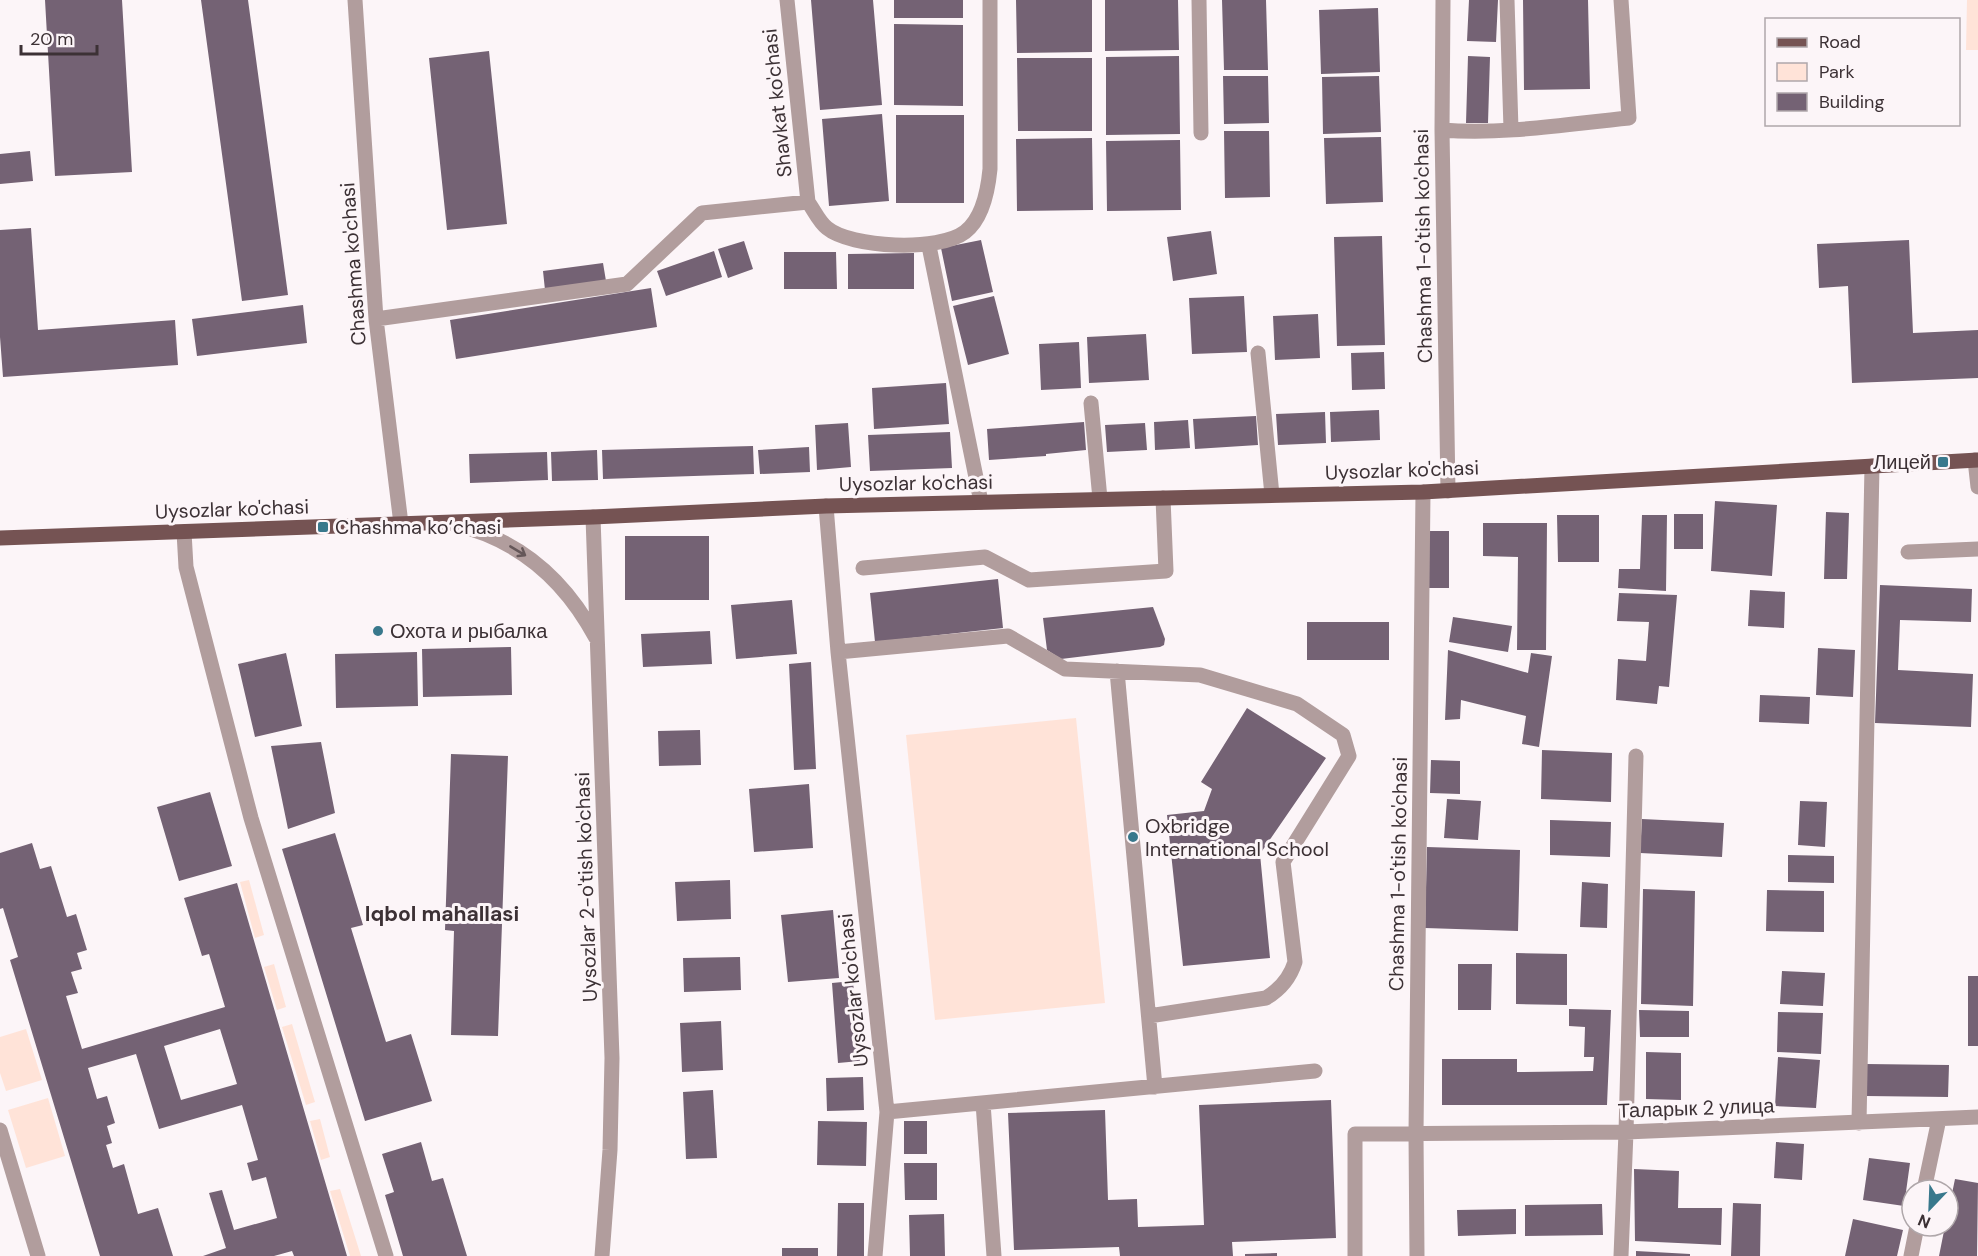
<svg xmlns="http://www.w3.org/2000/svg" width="1978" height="1256" font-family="'DM Sans',sans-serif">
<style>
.green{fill:#ffe3d8}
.building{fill:#746274;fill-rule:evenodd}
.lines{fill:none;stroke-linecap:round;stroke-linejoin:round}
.minor{stroke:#b19d9d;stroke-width:15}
.major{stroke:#755353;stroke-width:15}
.oneway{stroke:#655759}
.poi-dot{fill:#38788c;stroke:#fcf5f8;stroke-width:2}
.labels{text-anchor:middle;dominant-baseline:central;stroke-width:6;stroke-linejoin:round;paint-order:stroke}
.street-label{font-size:20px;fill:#3c3135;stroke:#fcf5f8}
.poi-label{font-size:20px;fill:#3c3135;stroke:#fcf5f8;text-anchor:start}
.neighbourhood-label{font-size:21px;font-weight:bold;fill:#3c3135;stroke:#fcf5f8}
</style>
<rect width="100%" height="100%" fill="#fcf5f8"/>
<!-- green -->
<path class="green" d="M1967,0H1978V50H1966Z
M1076,718L1105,1003L935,1020L906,735Z
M249,880L264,935L255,938L240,882Z
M274,964L286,1007L277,1010L264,967Z
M292,1024L315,1102L306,1105L282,1027Z
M26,1029L42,1080L6,1091L0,1073V1037Z
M48,1098L65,1156L26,1168L8,1110Z
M320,1119L330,1157L321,1160L310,1121Z
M340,1189L361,1256H350L330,1191Z"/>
<!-- building -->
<path class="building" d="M45,0H122L132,172L55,176Z
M201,0H248L288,295L242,301Z
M811,0H873L882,105L820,110Z
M894,0H963V18H894Z
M1016,0H1092V52L1017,53Z
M1105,0H1178L1179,50L1105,51Z
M1222,0H1266L1268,70H1224Z
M1469,0H1498L1496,42L1467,41Z
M1523,0H1588L1590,89L1524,90Z
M1378,8L1380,72L1321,74L1319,10Z
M894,24L963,25V106L894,105Z
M489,51L507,224L447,230L429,58Z
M1179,56L1180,134L1106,135V57Z
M1468,56L1490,57L1488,123H1466Z
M1017,58H1092V131H1018Z
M1223,76H1268L1269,123L1224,124Z
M1379,76L1381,132L1323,134L1322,77Z
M882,114L889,201L829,206L822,119Z
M896,115H964V203H896Z
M1224,131H1269L1270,197L1225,198Z
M1381,137L1383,202L1326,204L1324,138Z
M1092,138L1093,210L1017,211L1016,139Z
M1180,140L1181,210L1107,211L1106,141Z
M30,151L33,181L0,184V154Z
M31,228L38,330L175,320L178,365L3,377L0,337V230Z
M1211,231L1217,274L1173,281L1167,237Z
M1382,236L1385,345L1337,346L1334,237Z
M981,240L993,292L952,301L941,248Z
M1909,240L1913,333L1978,330V378L1852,383L1848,286L1819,288L1817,244Z
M744,241L753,269L728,278L718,249Z
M714,251L722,277L666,296L657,271Z
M784,252H836L837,289H784Z
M914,253V289H848V254Z
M603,263L606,281L545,290L543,271Z
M651,288L657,327L456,359L450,320Z
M994,296L1009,354L968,365L953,306Z
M1244,296L1247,352L1192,354L1189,298Z
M303,305L307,343L197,356L192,319Z
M1318,314L1320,358L1275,360L1273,316Z
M1146,334L1149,380L1089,383L1087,337Z
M1079,342L1081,388L1041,390L1039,344Z
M1384,352L1385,389L1352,390L1351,353Z
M946,383L949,424L874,429L872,388Z
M1379,410L1380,440L1331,442L1330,412Z
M1325,412L1326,443L1278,445L1276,414Z
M1256,416L1258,445L1195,449L1193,419Z
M1188,420L1190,448L1155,450L1154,422Z
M1084,422L1086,450L1046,454V456L989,460L987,429Z
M848,423L851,467L817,470L815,425Z
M1145,423L1147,450L1107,452L1105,425Z
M950,432L952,468L870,471L868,435Z
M753,446L754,474L603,479L602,450Z
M809,447L810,472L760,474L758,450Z
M597,450L598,480L552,481L551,452Z
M547,452L548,480L470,483L469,454Z
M1715,501L1777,505L1772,576L1711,571Z
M1826,512L1849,513L1847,579H1824Z
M1674,514H1703V549H1674Z
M1557,515H1599V562H1558Z
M1642,515H1667L1666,591L1618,588L1619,569H1640Z
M1483,523H1547L1546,650H1517L1518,557L1483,556Z
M1429,531H1449V588H1428Z
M625,536H709V600H625Z
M998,579L1003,628L875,642L870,593Z
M1880,585L1972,589L1971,622L1900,620L1898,670L1973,674L1971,727L1875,723Z
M1750,590L1785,592L1784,628L1748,626Z
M1619,593L1677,595L1669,687L1659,686L1657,704L1616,700L1618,659L1646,661L1649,622L1617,621Z
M792,600L797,654L736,659L731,605Z
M1153,607L1165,639L1164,645L1160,647L1061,659L1047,650L1043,618Z
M1453,617L1512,626L1508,652L1449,642Z
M1307,622H1389V660H1307Z
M710,631L712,664L643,667L641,634Z
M511,647L512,695L423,697L422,649Z
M1818,648L1855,650L1853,697L1816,695Z
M1448,650L1528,673L1531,653L1552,656L1539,747L1522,744L1526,716L1461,700L1460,719L1445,720Z
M417,652L418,706L336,708L335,654Z
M286,653L302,726L255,737L238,664Z
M811,662L816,769L794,770L789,664Z
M1760,695L1810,697L1809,724L1759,722Z
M1247,708L1326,758L1260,854L1270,958L1183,966L1167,815L1204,811L1212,789L1201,782Z
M700,730L701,765L659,766L658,731Z
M321,742L335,813L288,829L271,746Z
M1542,750L1612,753L1611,802L1541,799Z
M451,754L508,756L498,1036L451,1035L454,931L445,930Z
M1431,760L1460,761V794L1430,793Z
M809,784L813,848L754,852L749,789Z
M210,792L232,866L179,881L157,807Z
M1447,799L1481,801L1478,840L1444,838Z
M1800,801L1827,802L1825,847L1798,845Z
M1642,819L1724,823L1722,857L1640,853Z
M1550,820L1611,822L1610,857L1550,855Z
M335,833L363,925L351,928L386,1042L411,1034L432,1101L365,1121L282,849Z
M32,843L40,869L51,866L67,917L76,914L87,950L77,953L82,969L71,972L78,993L66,996L82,1049L225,1007L209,954L202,956L184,898L237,883L347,1256H294L292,1251L274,1256H203L226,1248L209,1193L222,1190L234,1230L277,1218L266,1177L252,1181L247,1163L258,1160L242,1105L159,1129L136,1054L88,1068L97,1099L107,1096L115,1123L107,1126L112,1143L106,1145L113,1168L124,1164L138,1214L158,1208L173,1256H100L10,960L18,957L3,908L0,909V853ZM220,1029L237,1084L181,1100L164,1046Z
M1427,847L1520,850L1518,931L1425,928Z
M1788,855L1834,856V883L1788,882Z
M730,880L731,919L677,921L675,882Z
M1582,882L1608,884L1607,928L1580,927Z
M1643,889L1695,891L1693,1006L1641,1004Z
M1767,890L1824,891V932L1766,931Z
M833,910L839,978L788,982L781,915Z
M1516,953L1567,954V1005L1516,1004Z
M740,957L741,990L684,992L683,958Z
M1458,964H1492L1491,1010H1458Z
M1782,971L1825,973L1823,1006L1780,1004Z
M1968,976H1978V1046H1968Z
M853,981L860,1061L838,1063L832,983Z
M1569,1009L1611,1010L1607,1105H1442V1059H1517V1072L1593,1071L1594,1057H1584L1585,1027L1569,1026Z
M1639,1010L1689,1011V1037H1640Z
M1778,1012L1823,1013L1821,1054L1777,1052Z
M721,1021L723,1070L682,1072L680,1023Z
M1646,1052L1681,1053V1100L1646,1099Z
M1778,1057L1820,1060L1816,1108L1775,1106Z
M1866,1064L1949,1065L1948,1097L1866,1096Z
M863,1077L864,1110L827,1111L826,1078Z
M713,1090L717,1158L686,1159L683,1092Z
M1331,1100L1336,1238L1232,1242L1233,1256H1120L1119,1247L1014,1250L1008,1113L1105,1110L1108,1200L1137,1199L1138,1227L1204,1225L1199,1105Z
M818,1121L867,1122L866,1166L817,1165Z
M904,1121H927V1154H904Z
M421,1142L432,1181L443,1178L467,1256H403L385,1195L394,1192L382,1154Z
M1776,1142L1804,1144L1802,1180L1774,1178Z
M1869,1158L1910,1163L1904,1206L1863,1200Z
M904,1163H937V1200H905Z
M1634,1169L1679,1171L1678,1208H1722L1721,1245L1635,1241Z
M1955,1179L1978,1183L1977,1256H1939L1945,1226H1948V1213Z
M838,1203H864V1256H837Z
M1733,1203L1761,1204L1760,1256H1731Z
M1602,1204L1603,1235L1525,1236V1205Z
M1516,1209V1234L1458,1236L1457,1210Z
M944,1214L945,1256H910L909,1215Z
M1853,1219L1903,1230L1897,1256H1845Z
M782,1248H818V1256H782Z
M1636,1251L1690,1254V1256H1636Z
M1277,1253V1256H1245V1254Z"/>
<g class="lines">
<!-- minor -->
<path class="minor" d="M355,0L376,319L401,524
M787,0L808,202C814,210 819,222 827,228C851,248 939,252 965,232C982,219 988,190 990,169V0
M1199,0L1201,133
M1443,0L1442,130L1448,491
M1507,0L1511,129
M1442,130C1504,135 1567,124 1629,118L1621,0
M929,246L981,502
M376,319L627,284L702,213L808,202
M1258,353L1272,495
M1091,403L1100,499
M1975,460L1978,487
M826,506L838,652L887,1112L875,1256
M593,517L612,1058L610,1150L602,1256
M453,524C519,539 565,580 596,638
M184,532L186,567L251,818L386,1256
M1908,552L1978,549
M863,568L985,557L1029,580L1166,571L1163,498
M838,652L1008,636L1065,669L1200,675L1297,704L1343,735L1349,756L1283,862L1295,962C1290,978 1281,989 1266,998L1149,1016
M1117,671L1155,1087
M983,1103L994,1256
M887,1112L1315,1071
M1859,1123L1872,466
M0,1130L38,1256
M1924,1190L1939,1119
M1355,1256V1134L1626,1132L1978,1117
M1417,1256L1416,1134L1423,492
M1621,1256L1626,1132L1636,756
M1911,1256L1917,1226"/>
<!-- major -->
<path class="major" d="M0,538L593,517L826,506L1423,492L1978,460"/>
</g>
<!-- one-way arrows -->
<defs><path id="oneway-shaft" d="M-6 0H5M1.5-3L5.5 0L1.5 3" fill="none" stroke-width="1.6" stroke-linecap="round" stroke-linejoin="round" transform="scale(1.5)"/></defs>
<use class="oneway" href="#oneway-shaft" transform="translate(518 551) rotate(31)"/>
<!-- markers -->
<g class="poi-dot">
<rect x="1937" y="456" width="12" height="12" rx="3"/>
<rect x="317" y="521" width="12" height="12" rx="3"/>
<circle cx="378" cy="631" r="6"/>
<circle cx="1133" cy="837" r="6"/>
</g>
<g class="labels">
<!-- street labels -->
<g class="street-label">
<text transform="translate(777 103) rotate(-96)">Shavkat ko'chasi</text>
<text transform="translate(1423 246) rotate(-91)">Chashma 1-o'tish ko'chasi</text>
<text transform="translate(353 264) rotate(-94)">Chashma ko'chasi</text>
<text transform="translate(1402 470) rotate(-2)">Uysozlar ko'chasi</text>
<text transform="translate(916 483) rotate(-1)">Uysozlar ko'chasi</text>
<text transform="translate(232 509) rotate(-2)">Uysozlar ko'chasi</text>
<text transform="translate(1398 874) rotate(-89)">Chashma 1-o'tish ko'chasi</text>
<text transform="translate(586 887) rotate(-92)">Uysozlar 2-o'tish ko'chasi</text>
<text transform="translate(853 990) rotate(-96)">Uysozlar ko'chasi</text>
<text transform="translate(1696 1108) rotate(-2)">Таларык 2 улица</text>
</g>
<!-- poi labels -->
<g class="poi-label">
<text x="1931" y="462" text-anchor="end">Лицей</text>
<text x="335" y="527">Chashma ko‘chasi</text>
<text x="390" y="631">Охота и рыбалка</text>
<text x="1145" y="826">Oxbridge<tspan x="1145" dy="23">International School</tspan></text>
</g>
<!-- neighbourhood labels -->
<g class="neighbourhood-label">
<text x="442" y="914">Iqbol mahallasi</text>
</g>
</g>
<!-- legend -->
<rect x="1765" y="18" width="195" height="108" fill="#fcf5f8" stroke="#afa7aa" stroke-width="1.5"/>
<rect x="1777" y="38" width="30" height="9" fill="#755353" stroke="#afa7aa" stroke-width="1.5"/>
<text x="1819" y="48" font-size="18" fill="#3c3135">Road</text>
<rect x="1777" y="63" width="30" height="18" fill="#ffe3d8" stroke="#afa7aa" stroke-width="1.5"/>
<text x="1819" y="78" font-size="18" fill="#3c3135">Park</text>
<rect x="1777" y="93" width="30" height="18" fill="#746274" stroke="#afa7aa" stroke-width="1.5"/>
<text x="1819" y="108" font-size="18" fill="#3c3135">Building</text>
<!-- north arrow -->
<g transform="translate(1930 1208) rotate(203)"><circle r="28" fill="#fcf5f8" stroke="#afa7aa" stroke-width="1.5"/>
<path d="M0-4.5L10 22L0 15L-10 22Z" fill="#38788c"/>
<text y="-9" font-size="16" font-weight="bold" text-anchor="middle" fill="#3c3135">N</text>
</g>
<!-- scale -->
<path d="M21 45v9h76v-9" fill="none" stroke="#3c3135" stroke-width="3"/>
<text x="30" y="45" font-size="18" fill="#3c3135" stroke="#fcf5f8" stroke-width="4.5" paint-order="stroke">20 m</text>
</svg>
